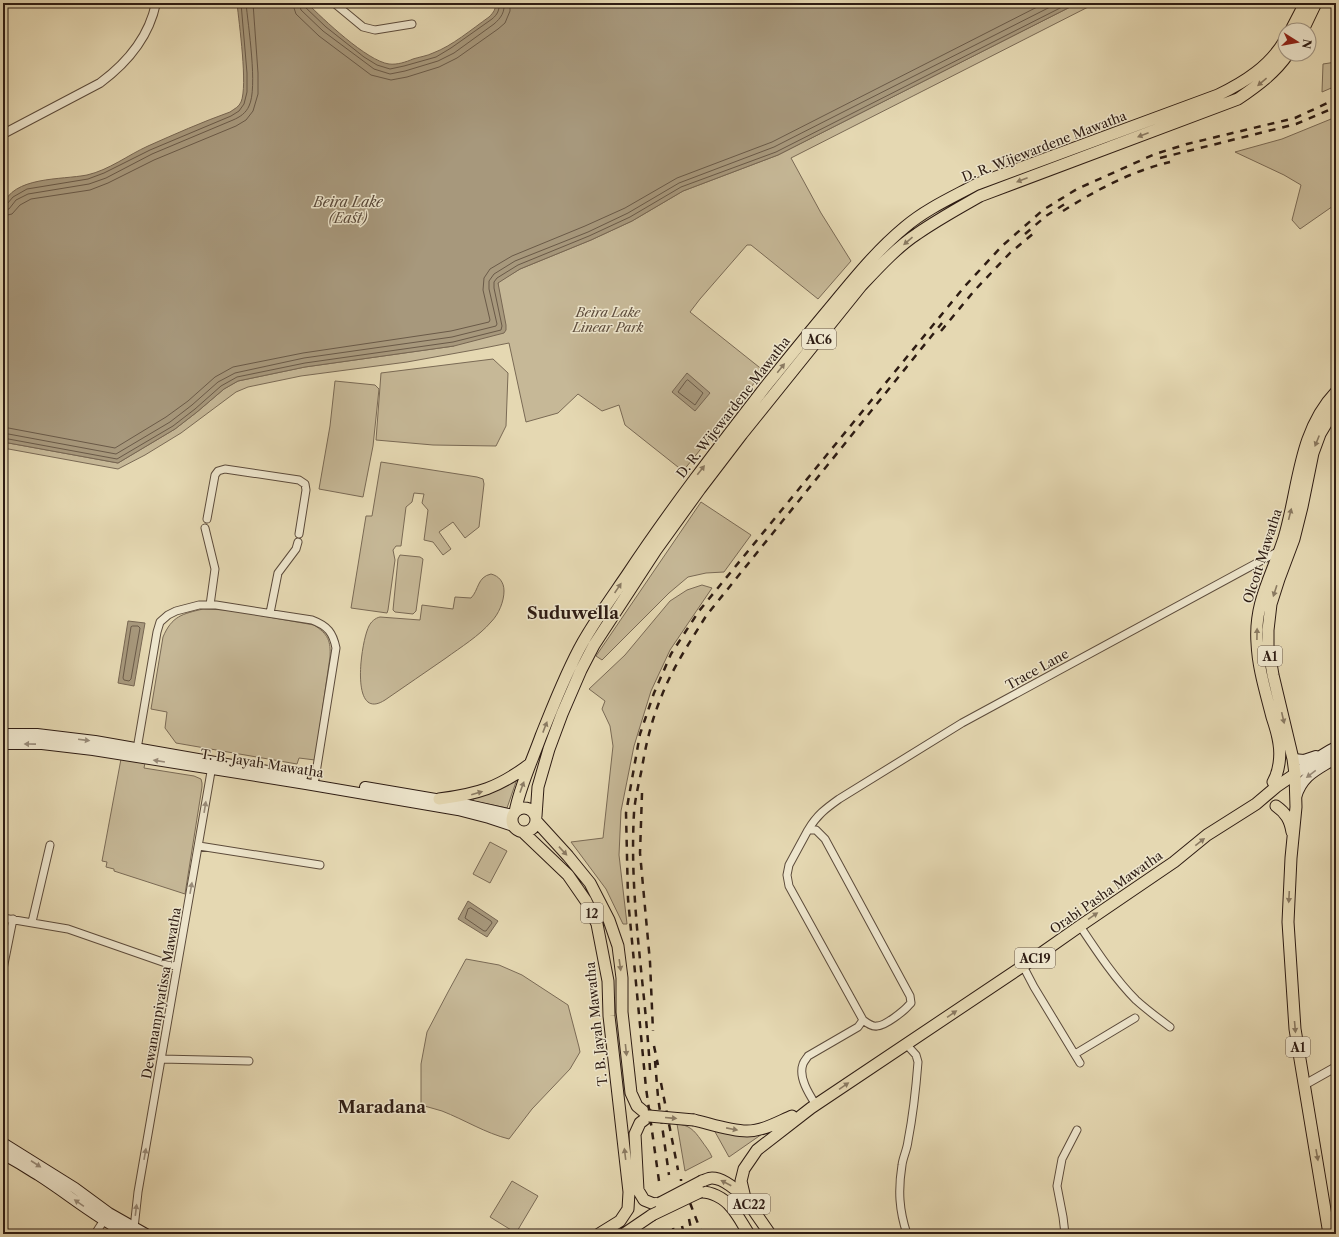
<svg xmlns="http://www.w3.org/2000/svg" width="1339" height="1237" font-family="'Libre Caslon Text',serif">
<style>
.green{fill:#c6b897;stroke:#7a6a55}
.water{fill:#a7987c;stroke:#776652}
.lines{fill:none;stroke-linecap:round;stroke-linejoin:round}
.shore{stroke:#6a5a48;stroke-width:1}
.minor-casing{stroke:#5c4b3b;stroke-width:9}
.tertiary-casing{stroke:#5c4b3b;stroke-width:10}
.secondary-casing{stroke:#2e1c13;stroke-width:12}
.primary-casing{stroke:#2e1c13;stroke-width:13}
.trunk-casing{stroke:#2e1c13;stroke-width:13}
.minor{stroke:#eee6cd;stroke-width:7}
.tertiary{stroke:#eee6cd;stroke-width:8}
.secondary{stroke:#eee6cd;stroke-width:10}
.primary{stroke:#e5d8b2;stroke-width:11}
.trunk{stroke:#e5d8b2;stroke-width:11}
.rail{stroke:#2e1c13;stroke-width:2.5;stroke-dasharray:7 7;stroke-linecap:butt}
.primary-bridge-casing{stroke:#2e1c13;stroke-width:13;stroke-linecap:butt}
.primary-bridge{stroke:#e5d8b2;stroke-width:11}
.oneway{fill:#8a7a62}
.oneway2{fill:#988b79}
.labels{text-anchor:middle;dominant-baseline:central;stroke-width:3;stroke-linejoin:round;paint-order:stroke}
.shield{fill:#eee6cd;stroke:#68594b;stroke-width:1}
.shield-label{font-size:12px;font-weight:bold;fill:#2e1c13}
.street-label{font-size:13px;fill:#2e1c13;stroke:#eee6cd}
.park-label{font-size:13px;font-style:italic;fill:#5c4b3b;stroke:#eee6cd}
.water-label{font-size:14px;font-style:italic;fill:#584738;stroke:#eee6cd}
.district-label{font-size:17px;font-weight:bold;fill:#2e1c13;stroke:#eee6cd}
</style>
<rect width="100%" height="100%" fill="#e5d8b2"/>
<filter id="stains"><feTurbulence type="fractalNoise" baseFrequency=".005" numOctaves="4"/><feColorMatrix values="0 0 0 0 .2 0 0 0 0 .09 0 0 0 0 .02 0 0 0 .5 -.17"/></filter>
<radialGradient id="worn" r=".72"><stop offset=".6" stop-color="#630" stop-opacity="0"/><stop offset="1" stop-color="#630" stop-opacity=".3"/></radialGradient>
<!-- green -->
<path class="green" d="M1078,3H1096L791,158L821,213L851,261L818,299L751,245H747L700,299L690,312L764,371L683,471L625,425L619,405L602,411L578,394L558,413L526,422L509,343L479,349L407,362L301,376L248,387L236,392L181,433L145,455L118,469L3,448V442L118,463L175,429L197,412L224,389L238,381L305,367L454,346L498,287V283L500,281L520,269L591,240L632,221L683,191L778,155Z
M1336,62V86L1322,92L1323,64Z
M1336,117V204L1300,229L1292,220L1301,185L1284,175L1235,152L1282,139Z
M493,359L508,373L506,426L496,446L433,445L376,440L381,373Z
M335,381L375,385L379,389L373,446L363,497L319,489L330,426Z
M381,462L477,477L483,479L484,484L479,527L465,538L453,522L439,532L451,549L443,555L433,542L424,540L428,510L422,503L424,494L414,493L412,502L406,507L401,546H396L393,550L395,560L388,610L387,613L351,608L366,516H372Z
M701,502L751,535L724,572L706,573L688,577L669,593L602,660L596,656Z
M400,555L420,557L423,559L416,611L413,614L395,612L393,610L398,559Z
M491,574C499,576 504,582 504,591C504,601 499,614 491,622C479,636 461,647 446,658C426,672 405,686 385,700C349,723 361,641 369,626C371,622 375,618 380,617L420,620L422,605L453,609L455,597L471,598C479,590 477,577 491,574Z
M702,585L712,588L670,650L651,691L634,746L621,811L619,855L627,924H623L606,889L571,842L603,838L613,746L610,726L602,709L605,701L589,689L625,655L670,601L687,590Z
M203,609L229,610L314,625C328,634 331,641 330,657L315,760L299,758L297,764L176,743L165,728L167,712L151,709L163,637C172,616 182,614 203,609Z
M121,759L145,763L144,768L194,776L201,779L202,783V787L185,894L114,871V869L106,867L107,862L102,861Z
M518,776L507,808L473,801V799L495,790Z
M490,842L507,851L490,883L473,874Z
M466,959L499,965L522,975L568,1005L579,1047L580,1052L570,1069L532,1109L509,1139C485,1133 465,1120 442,1111C435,1109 428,1107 421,1105V1064L427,1032L448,992Z
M677,1124C689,1125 694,1130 701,1140C705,1146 709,1150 712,1157L685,1171Z
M714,1130L765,1132L729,1157Z
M512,1181L538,1196L516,1233L490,1217Z"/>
<!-- water -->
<path class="water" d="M237,3H307C323,19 367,61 389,64C397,65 406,62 413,59C419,57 427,56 433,53C452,46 472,29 489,17C494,12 496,9 495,3H1078L778,155L683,191L632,221L591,240L520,269L498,283L506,325V330L504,333L454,346L305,367L238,381L224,389L197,412L175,429L118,463L3,442V206C12,176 62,180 87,175C109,170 128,155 148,146C175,134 202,122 230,112C234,109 239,107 241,102C248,86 239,23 237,3Z
M687,373L710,393L695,411L672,392Z
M128,621L145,623L134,686L118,683Z
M468,901L498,921L487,937L458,919Z"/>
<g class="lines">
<!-- shore -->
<path class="shore" d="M293,3L294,8L296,14L319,36L371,75L391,80L407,77L439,67L457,58L498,29L505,23L510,11V3
M299,3L301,10L323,31L374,69L390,74L405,71L438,61L454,53L494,24C501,18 505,12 504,3
M304,3L305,7L326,27L364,57L377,65L390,69L404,66L436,57L451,48L492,19C497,15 500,10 499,3
M3,205L7,204L13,197L27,189L88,179L104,173L150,150L231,116L239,111L244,104L247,92V73L241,3
M3,210L9,209L16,200L28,194L89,184L106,178L152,154L233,120C240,117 246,113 249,106C258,88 248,25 246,3
M3,216L12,214L20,205L31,199L90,190L108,183L154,160L236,126L246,120L253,111L258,94V73L253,3
M688,380L703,393L695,405L678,392L686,381Z
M3,427L115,448L166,417L188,401L215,377L233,367L303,353L451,331L489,322L490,320L483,290L484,278L490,269L512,256L585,226L625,208L677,178L772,142L1045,3
M3,433L116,454L170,422L192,405L218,382L235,373L304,358L452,337L496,326L497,324L489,289V281L494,274L515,261L588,232L628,213L679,183L774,147L1058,3
M3,438L117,459L173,426L195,409L221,386L237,377L305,363L453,342L501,330L502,326L494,288V282L497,278L518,265L589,236L630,217L681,187L776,152L1070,3
M133,626H138L140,628L131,679L129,681L124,680L123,678L131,627Z
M471,908L491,921L492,923L486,931H484L465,918L468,909Z"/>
<defs>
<path id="minor" d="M334,3L363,27L375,30L412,24
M207,519L215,475L218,471L225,469L299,480L305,484L306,490L299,534
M205,528L215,569L210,605
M270,613L278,573L296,549L298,542
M137,749L157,632L160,622L168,615L176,611L199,605H216L312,620C328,626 333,633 336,648L315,779
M808,830C817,815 825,809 839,799L962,723L1279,551
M808,830H816L825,839L910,996L911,1003L909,1005C904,1011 885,1026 877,1026C872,1027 867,1023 863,1020L789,886L787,875L789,865Z
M199,846L320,865
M3,918L68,929L177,967
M32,922L50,845
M1080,926C1096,950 1115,979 1136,1000C1147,1010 1158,1018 1170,1027
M1023,966L1034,987L1080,1063
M3,969L13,919
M906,1044L916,1055L918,1062C916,1088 913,1115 908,1141C907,1150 903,1157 902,1165C898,1190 899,1210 907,1234
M1075,1054L1135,1018
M161,1059L249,1061
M816,1105C809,1094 798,1077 803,1064C804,1061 807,1058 808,1056L858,1027L863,1020
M134,1228L138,1192L212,766
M95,1234L106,1217
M1065,1234L1063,1217L1057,1186L1062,1159L1077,1130"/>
<path id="tertiary" d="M3,134L100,83C127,63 149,37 156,3
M1304,1085L1336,1067"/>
<path id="secondary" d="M3,734H37L95,741L302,777
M3,744H42L93,750L306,784L458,810L489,818L513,826
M1293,759L1304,760L1316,756
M1295,774C1308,765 1321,754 1336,747
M365,787L459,803L513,815
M1296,797C1303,774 1318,770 1336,758
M3,1143L75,1188L109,1213L146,1234
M3,1155C15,1160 26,1168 38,1175C68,1194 96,1218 128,1234"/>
<path id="primary" d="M1291,30L1305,3
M1303,30L1316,3
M439,799C478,794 498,788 530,764
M512 820a12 12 0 1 1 24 0a12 12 0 1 1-24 0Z
M515,812C520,786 532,761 541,736C554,704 566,672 583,642C596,619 612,597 627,575C670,510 718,448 766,386C787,360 808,334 829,309C853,280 876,251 905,227C926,209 953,197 977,184L1218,95C1245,82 1270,66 1285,40
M536,816L538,787L549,749L562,714L581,670L594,645L656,550L700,489L742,434L861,286C877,269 897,247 917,234C937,220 959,208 980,196L1238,99C1257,86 1275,73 1288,54
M537,822L568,856L590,883L609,920L618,946L622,978V1012L631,1093L637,1106L649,1116L640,1123L635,1134L638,1190L644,1200L654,1204L659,1203
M524,833L568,875L586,901L597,924L608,981L609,1016L629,1192L628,1209L620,1221L599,1234
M694,1120C711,1124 730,1131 747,1131C763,1131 778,1122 792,1116
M702,1181C705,1180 709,1178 712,1178C723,1178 738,1191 745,1198
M700,1192C710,1191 724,1198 731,1207C738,1215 743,1225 749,1234
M624,1234L652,1215
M770,1234L745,1198L741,1181L744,1169L757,1150L811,1108L1023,966L1080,926L1174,862L1207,835L1256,804L1276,787L1295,774"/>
<path id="trunk" d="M1273,782C1279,772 1281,756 1279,744C1278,735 1275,726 1272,717C1266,693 1258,668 1257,643C1254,602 1272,576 1284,538C1299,488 1298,432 1336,392
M1276,806C1286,813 1290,820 1292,832
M1329,1234L1295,1029L1288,922L1291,858L1296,807L1295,774L1293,759L1273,675L1268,646V630L1271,604L1279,579L1294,539L1302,507L1313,453L1320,434L1336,407"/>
</defs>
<!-- minor casing -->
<use href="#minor" class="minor-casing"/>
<!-- tertiary casing -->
<use href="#tertiary" class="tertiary-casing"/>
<!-- secondary casing -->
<use href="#secondary" class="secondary-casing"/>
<!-- primary casing -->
<use href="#primary" class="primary-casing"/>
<!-- trunk casing -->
<use href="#trunk" class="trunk-casing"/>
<!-- minor -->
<use href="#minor" class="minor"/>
<!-- tertiary -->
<use href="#tertiary" class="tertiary"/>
<!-- secondary -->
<use href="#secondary" class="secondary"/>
<!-- primary -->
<use href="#primary" class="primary"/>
<!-- trunk -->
<use href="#trunk" class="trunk"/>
<!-- rail -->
<path class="rail" d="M1160,158L1296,124L1336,107
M1063,211C1096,190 1132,171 1170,162
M1025,234L1046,216L1068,202
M941,331L974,291L1010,253L1034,233
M642,793L640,853L650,962L653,1031
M654,1046L658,1065
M655,1061L658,1097L669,1175
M650,1070C645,984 629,899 634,813C635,798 639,783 642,768C646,743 652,719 662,695C673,667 690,642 706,616L942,323
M661,1083L678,1170
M681,1179V1181
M659,1181L646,1088L628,899L626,813L640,734L654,693L671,654L699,611L965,286L1002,246L1043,210L1077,189L1155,154L1187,144L1295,118L1336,99
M685,1190L702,1234
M689,1219L692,1234
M682,1226L684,1234
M673,1228L674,1234
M666,1231V1234"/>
<defs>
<path id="primary-bridge" d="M649,1116L694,1120
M660,1203L702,1181
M652,1215L700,1192"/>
</defs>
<!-- primary-bridge casing -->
<use href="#primary-bridge" class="primary-bridge-casing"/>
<!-- primary-bridge -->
<use href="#primary-bridge" class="primary-bridge"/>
</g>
<!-- one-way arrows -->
<defs><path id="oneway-solid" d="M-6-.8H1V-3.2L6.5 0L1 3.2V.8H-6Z"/></defs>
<g class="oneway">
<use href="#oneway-solid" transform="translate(1262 82) rotate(140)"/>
<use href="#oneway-solid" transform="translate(1143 135) rotate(159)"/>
<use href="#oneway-solid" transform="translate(1022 180) rotate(159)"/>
<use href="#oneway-solid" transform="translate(908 241) rotate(139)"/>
<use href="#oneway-solid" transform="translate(781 368) rotate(-51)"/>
<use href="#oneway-solid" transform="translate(1317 441) rotate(112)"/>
<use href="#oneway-solid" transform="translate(701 470) rotate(-52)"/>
<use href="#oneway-solid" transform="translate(1290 514) rotate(-76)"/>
<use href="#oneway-solid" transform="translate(618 588) rotate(-56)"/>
<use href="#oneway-solid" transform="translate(1275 591) rotate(108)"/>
<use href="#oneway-solid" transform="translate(1257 634) rotate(-89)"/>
<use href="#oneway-solid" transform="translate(1283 718) rotate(77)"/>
<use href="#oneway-solid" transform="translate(545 727) rotate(-69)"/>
<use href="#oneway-solid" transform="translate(522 787) rotate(-70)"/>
<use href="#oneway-solid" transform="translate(477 793) rotate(-16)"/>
<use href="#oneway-solid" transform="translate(1200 842) rotate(-38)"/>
<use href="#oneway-solid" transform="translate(563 851) rotate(47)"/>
<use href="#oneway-solid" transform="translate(1289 897) rotate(93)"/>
<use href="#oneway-solid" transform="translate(1093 916) rotate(-34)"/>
<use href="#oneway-solid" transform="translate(620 965) rotate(82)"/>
<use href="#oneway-solid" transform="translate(952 1014) rotate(-34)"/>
<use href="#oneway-solid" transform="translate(1295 1027) rotate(85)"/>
<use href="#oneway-solid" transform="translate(626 1050) rotate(84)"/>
<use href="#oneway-solid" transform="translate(844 1086) rotate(-34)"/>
<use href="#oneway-solid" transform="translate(671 1118) rotate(5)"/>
<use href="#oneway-solid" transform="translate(732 1129) rotate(11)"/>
<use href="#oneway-solid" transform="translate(625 1154) rotate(-97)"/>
<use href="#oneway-solid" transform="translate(1317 1155) rotate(80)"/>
<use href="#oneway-solid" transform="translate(726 1183) rotate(-152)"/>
</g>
<g class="oneway2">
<use href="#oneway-solid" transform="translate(84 740) rotate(7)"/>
<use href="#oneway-solid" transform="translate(30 744) rotate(-179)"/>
<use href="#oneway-solid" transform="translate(159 761) rotate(-171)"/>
<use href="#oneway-solid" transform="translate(1311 774) rotate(143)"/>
<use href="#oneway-solid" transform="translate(205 807) rotate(-81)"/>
<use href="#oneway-solid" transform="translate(191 888) rotate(-80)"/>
<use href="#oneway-solid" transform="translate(145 1154) rotate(-80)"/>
<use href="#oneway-solid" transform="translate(36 1164) rotate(33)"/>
<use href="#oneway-solid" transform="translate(79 1203) rotate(-145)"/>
<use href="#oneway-solid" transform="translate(136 1210) rotate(-83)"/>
</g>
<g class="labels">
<!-- shield labels -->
<g class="shield">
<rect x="802" y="329" width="34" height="20" rx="3"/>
<rect x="1258" y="646" width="24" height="20" rx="3"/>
<rect x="581" y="903" width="22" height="20" rx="3"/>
<rect x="1015" y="948" width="40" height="20" rx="3"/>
<rect x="1286" y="1037" width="24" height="20" rx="3"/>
<rect x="728" y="1194" width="42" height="20" rx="3"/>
</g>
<g class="shield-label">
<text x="819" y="339">AC6</text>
<text x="1270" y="656">A1</text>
<text x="592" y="913">12</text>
<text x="1035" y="958">AC19</text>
<text x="1298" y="1047">A1</text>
<text x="749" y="1204">AC22</text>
</g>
<!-- street labels -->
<g class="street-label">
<text transform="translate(1044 146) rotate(-21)">D. R. Wijewardene Mawatha</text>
<text transform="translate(733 407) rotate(-52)">D. R. Wijewardene Mawatha</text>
<text transform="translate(1262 556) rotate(-72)">Olcott Mawatha</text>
<text transform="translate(1037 669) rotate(-29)">Trace Lane</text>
<text transform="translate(262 763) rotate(9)">T. B. Jayah Mawatha</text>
<text transform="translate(1106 892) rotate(-35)">Orabi Pasha Mawatha</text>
<text transform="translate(161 993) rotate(-80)">Dewanampiyatissa Mawatha</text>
<text transform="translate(596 1024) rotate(-96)">T. B. Jayah Mawatha</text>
</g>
<!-- park labels -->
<g class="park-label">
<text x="608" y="312">Beira Lake<tspan x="608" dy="15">Linear Park</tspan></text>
</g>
<!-- water labels -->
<g class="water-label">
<text x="348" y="202">Beira Lake<tspan x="348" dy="16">(East)</tspan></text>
</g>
<!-- district labels -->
<g class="district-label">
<text x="573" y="613">Suduwella</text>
<text x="382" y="1107">Maradana</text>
</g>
</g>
<!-- margin -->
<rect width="1339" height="1237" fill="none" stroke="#e5d8b2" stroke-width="16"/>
<rect x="4" y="4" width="1331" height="1229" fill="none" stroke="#2e1c13" stroke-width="2"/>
<rect x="8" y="8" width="1323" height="1221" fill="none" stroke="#2e1c13"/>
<!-- north arrow -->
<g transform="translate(1297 42) rotate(101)"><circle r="19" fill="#eee6cd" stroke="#a19583"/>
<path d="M0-3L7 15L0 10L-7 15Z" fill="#8f2418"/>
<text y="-6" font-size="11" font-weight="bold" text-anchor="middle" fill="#2e1c13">N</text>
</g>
<rect width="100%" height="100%" filter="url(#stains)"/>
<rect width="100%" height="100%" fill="url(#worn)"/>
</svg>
